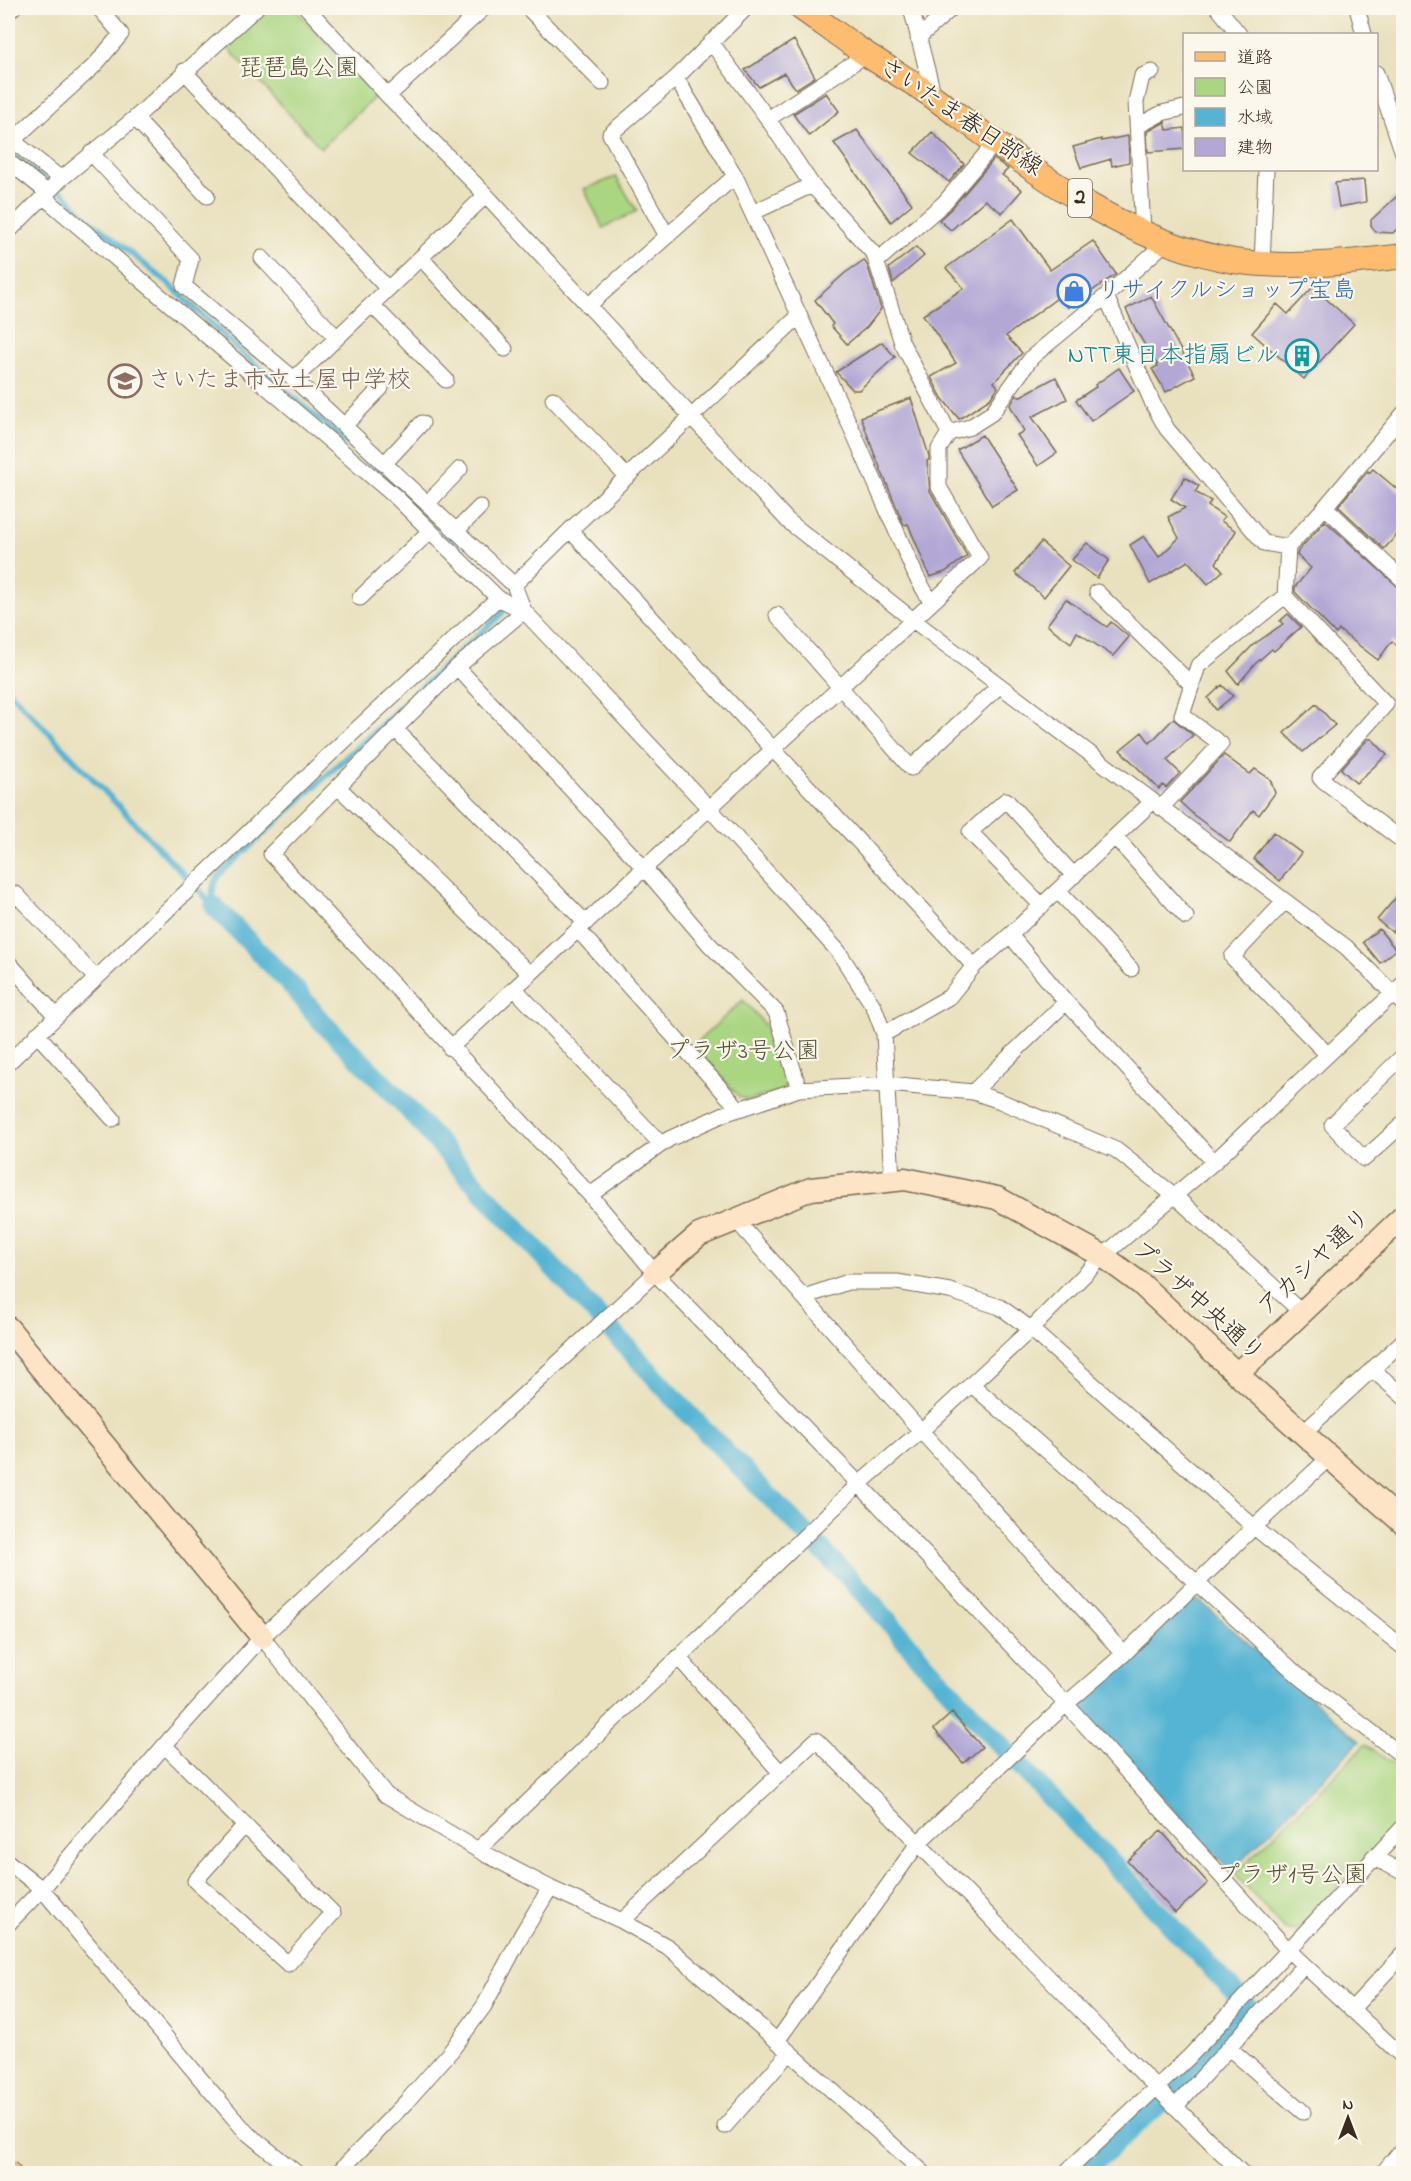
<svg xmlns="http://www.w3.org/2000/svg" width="1411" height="2181" font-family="'Indie Flower','Klee One',sans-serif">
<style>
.green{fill:#aad581;stroke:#728050;stroke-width:1.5}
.water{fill:#55b4d3;stroke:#486f78;stroke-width:1.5}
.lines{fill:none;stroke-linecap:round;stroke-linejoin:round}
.stream{stroke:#55b4d3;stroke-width:6}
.canal{stroke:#55b4d3;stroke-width:20}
.building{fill:#b2a7d5}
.street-casing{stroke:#786a56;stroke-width:17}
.secondary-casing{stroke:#786a56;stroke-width:25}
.primary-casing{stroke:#786a56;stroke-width:26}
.street{stroke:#fff;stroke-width:15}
.secondary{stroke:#fee4c6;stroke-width:22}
.primary{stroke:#fdbc70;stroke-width:24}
.labels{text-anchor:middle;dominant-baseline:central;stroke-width:4.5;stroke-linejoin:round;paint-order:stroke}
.shield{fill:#fbf7ec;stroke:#75685c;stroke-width:1.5}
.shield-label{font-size:22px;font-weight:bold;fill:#3b2a1e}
.park-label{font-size:24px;fill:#575537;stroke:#fbf7ec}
.street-label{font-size:24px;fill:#3b2a1e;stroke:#fbf7ec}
.shop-label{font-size:24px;fill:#366cbe;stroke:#fbf7ec;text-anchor:start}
.culture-label{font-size:24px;fill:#0d838f;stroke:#fbf7ec;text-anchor:end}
.education-label{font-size:24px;fill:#785e54;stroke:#fbf7ec;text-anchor:start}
</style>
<rect width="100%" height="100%" fill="#fbf7ec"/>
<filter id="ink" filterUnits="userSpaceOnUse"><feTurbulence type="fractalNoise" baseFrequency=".0167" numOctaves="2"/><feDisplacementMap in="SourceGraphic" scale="12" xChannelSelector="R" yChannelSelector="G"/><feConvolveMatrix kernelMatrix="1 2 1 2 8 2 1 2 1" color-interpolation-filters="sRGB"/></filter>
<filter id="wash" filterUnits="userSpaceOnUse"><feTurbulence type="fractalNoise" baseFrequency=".008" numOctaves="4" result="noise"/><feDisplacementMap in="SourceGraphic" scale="24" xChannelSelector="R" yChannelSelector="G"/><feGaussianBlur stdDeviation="1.35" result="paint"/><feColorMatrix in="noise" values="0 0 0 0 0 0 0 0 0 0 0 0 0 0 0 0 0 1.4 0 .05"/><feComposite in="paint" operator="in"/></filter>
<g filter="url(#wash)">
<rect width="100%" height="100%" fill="#e9e1be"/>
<!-- green -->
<path class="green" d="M267,8H294L376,96L321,148L226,46Z
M616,177L637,211L603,228L584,189Z
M743,1000C770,1028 778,1042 789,1080L782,1091L749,1100L739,1097L693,1046Z
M1366,1744L1403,1772V1819L1297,1930H1285L1235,1874Z"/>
<!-- water -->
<path class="water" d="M1191,1601H1200L1360,1741L1231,1871L1080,1711L1081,1702Z"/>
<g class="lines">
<!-- stream -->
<path class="stream" d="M8,151L65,195L88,219L168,283L243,354L404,492L508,597
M8,690L214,906
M214,906C211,892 212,885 221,873L501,614L507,605"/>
<!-- canal -->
<path class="canal" d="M214,906L294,988L320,1020L400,1100L456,1163L702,1428L862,1591L928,1667L1011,1756L1249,2008L1167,2097L1081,2174"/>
</g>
<g id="blocks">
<!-- building -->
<path class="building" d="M794,40L815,77L796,89L784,73L759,87L745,70Z
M826,93L839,111L809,136L793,114Z
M1165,122L1167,130L1185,128V149L1148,152L1147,132Z
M857,130L912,204L891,222L834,143Z
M932,132L964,164L949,182L912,153Z
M1128,136L1129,162L1112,166L1111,159L1081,168L1073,147L1101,139V141Z
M994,159L1008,169L1002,175L1022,190L1002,213L985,200L951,230L939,220L951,209Z
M1364,180L1366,202L1339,207L1335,183Z
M1396,197L1404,204V221L1393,233L1375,232L1371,225V220Z
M1013,219L1050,270L1093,241L1116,274L1068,308L1060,296L1006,336L1022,353L994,382L998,387L990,399L959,419L942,398L931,377L956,363L923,315L964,288L946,268Z
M916,247L924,256L893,283L889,268Z
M864,260L868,267L881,309L867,327L847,344L831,326L833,324L815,300L845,273Z
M1313,287L1354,324L1304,379L1252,333L1277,304L1288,314Z
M1151,296L1195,376L1166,392L1152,369L1158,366L1138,334L1126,309Z
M882,342L895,357L859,390H853L836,372Z
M1119,368L1134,391L1091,421L1076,400L1096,387L1095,385Z
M1056,377L1067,399L1032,417L1057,453L1038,466L1017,435L1024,431L1010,405L1017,395L1019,397Z
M911,398L929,456V460L927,461L930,491L967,556L945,572L930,577L908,524L904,525L874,453L861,417Z
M982,435L1018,490L992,506L957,450Z
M1373,469L1404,495V527L1384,549L1338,506L1368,471L1369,473Z
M1185,477L1199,486L1195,492L1211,501L1208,506L1224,517L1221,521L1236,531L1216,563L1223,571L1208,584L1188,561L1150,584L1130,545L1144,536L1159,557L1179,538L1168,517L1185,508L1171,499Z
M1325,521L1404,592V652L1392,641L1378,660L1339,630L1336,634L1295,592V587L1311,568L1297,555L1298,551Z
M1041,542L1069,566L1044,597L1015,573Z
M1087,543L1109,560L1097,578L1072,560Z
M1066,599L1107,627L1111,622L1129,637L1113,656L1077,632L1071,643L1047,625Z
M1288,614L1301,627L1274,651L1272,649L1255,664L1238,684L1228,671L1253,645L1283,624L1280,621Z
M1222,685L1233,696L1216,710L1208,698Z
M1316,704L1335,725L1303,752L1284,733Z
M1173,719L1193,735L1167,760L1180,773L1166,788L1163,785L1159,789L1120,750L1142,732L1150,743Z
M1368,739H1372L1387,755L1356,783L1341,769Z
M1224,755L1250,774L1255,769L1270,779L1275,793L1259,815L1253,810L1230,842L1195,816L1180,802Z
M1273,832L1301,853L1280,881L1254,859Z
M1404,888V919L1392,932L1377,920Z
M1379,929L1396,950L1380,963L1363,942Z
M952,1713L982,1747L963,1763L934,1729Z
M1161,1831L1208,1883L1175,1913L1127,1861Z"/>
</g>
</g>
<g filter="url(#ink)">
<use href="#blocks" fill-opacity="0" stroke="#786a56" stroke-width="1.5"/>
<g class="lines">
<defs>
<path id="street" d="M307,8L388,96L486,195L788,521L913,620L1346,947L1404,1005
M528,8L602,83
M911,8L934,97
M1218,8L1239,34
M1357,8L1364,34
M8,12L13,8
M918,38L952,8
M711,42L768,119L812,185
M184,71L388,289
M1376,73L1404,156
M676,78L735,176L854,434L916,576L931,602
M388,96L484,8
M135,118L207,196
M768,119L867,54
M1138,126L1162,113L1184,108
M8,137L61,179
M12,141L95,65L121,34L99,8
M91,153L191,259L184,286L294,379L514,585L524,611L710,809L838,951L874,1007L884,1034L892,1180
M8,161L48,193
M44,197L397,498L498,598L524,611L457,667L271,854L590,1195L655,1273L859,1484L1066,1704L1287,1949L1404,2058
M752,213L812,185L874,254L902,343L949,433
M8,232L61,179L135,118L256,8
M1143,232L1136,102L1142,76L1152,72
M667,236L610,134L676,78L746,8
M262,258L337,338
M421,258L505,349
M876,262L944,203L995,143
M1262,264L1266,170
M1106,296L1166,242
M372,305L446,380
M588,306L735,176
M294,379L486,195
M553,399L627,477
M344,426L381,388
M384,464L422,423
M427,504L460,469
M1325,507L1404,581
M570,530L974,966
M456,531L480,507
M514,585L570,530L799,316
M1097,592L1192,685
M1285,596L1386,704L1320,778L1404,842
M360,598L430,531
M777,615L911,768L999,686
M457,667L645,869L709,944L776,1012L799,1089
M395,729L586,923
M338,787L530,974
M1161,808L1221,744L1182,715L1198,666L1285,596L1288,547
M1115,837L1186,917
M1058,891L1131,969
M1285,901L1232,957L1328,1055
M8,902L16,894L96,978
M1042,906L970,832L1006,800L1074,876
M578,930L739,1109
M1010,935L1152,802
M8,962L56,1016
M515,989L661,1144
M37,1034L113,1119
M884,1034L949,997L974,966L1010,935L1066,1002L1214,1162
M450,1048L980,558L939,487V449L949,433L970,427L992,413L1032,357L1106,296L1153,404L1167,429L1264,543L1288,547L1325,507L1404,413
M1404,1055L1332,1125L1364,1159L1404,1123
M8,1063L328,756L498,598
M973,1092L1066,1002
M590,1195L669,1139L724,1114L799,1089L888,1084L973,1092L1000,1101L1116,1150L1175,1196L1301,1312
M736,1220L921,1431L1124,1654
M804,1297L848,1282H897L950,1291L1000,1307L1031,1329L1254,1527L1404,1648
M1372,1369L1404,1397
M971,1384L1197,1583L1300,1677L1404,1757
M1303,1433L1404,1340
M262,1637L386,1795L478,1850L550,1888L622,1921L668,1947L777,2041L925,2174
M678,1657L781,1773
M165,1746L333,1913L288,1964L195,1881L245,1825
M478,1850L859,1484L921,1431L1031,1329L1103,1256L1214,1162L1404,983
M1373,1857L1404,1873
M8,1862L42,1889L204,2083L246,2132L298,2174
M622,1921L816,1740C960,1883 1098,2032 1243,2174
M8,1924L42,1889L169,1740L262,1637L655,1273
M1351,2010L1404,1953
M777,2041L919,1842L1066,1704L1124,1654L1254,1527L1330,1457
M1229,2048L1303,2112
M1175,2107L1304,1965
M725,2126L790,2052
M337,2174L407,2101L451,2051L484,2006L522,1934L550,1888
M1064,2174L1189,2057L1404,1826
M1382,2174L1404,2147"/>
<path id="secondary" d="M655,1273L699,1235L811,1189L905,1179L997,1198L1103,1256L1141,1284L1237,1374L1404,1524
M8,1328L262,1637
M1237,1374L1404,1216"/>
<path id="primary" d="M801,8C821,22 840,36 860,50C885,67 912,81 936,99C1022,162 1113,235 1219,258C1275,271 1347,263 1404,256
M8,2173L9,2174"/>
</defs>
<!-- street casing -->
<use href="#street" class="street-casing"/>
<!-- secondary casing -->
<use href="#secondary" class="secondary-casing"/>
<!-- primary casing -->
<use href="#primary" class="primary-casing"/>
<!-- street -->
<use href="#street" class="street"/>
<!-- secondary -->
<use href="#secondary" class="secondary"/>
<!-- primary -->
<use href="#primary" class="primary"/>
</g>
</g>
<!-- icons -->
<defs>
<symbol id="shop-ring" viewBox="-11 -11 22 22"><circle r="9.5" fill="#fbf7ec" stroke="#3f7fe0" stroke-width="1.5"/><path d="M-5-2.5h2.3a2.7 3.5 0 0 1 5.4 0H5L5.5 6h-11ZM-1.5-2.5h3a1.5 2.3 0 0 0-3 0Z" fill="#3f7fe0"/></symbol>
<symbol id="building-ring" viewBox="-11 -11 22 22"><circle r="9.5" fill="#fbf7ec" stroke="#0f9aa8" stroke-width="1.5"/><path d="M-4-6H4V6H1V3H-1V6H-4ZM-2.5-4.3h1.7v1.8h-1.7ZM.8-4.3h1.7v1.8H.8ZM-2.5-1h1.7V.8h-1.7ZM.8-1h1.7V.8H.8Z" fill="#0f9aa8"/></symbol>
<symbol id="school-ring" viewBox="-11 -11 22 22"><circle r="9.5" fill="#fbf7ec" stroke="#8d6e63" stroke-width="1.5"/><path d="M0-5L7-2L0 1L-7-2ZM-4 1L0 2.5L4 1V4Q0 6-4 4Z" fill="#8d6e63"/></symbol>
</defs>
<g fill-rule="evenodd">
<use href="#shop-ring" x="1055" y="272" width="38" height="38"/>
<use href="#building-ring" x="1283" y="337" width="38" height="38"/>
<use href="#school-ring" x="106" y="362" width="38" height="38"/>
</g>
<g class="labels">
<!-- shield labels -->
<rect class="shield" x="1068" y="179" width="24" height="38" rx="4.5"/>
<g class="shield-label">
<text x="1080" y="198">2</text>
</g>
<!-- park labels -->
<g class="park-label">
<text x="299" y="69">琵琶島公園</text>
<text x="743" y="1052">プラザ3号公園</text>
<text x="1292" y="1876">プラザ1号公園</text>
</g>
<!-- street labels -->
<g class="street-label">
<text transform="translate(960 118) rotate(34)">さいたま春日部線</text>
<text transform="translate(1315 1263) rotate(-43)">アカシヤ通り</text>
<text transform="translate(1197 1302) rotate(42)">プラザ中央通り</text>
</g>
<!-- shop labels -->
<g class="shop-label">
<text x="1097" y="291">リサイクルショップ宝島</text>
</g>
<!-- culture labels -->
<g class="culture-label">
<text x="1279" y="356">NTT東日本指扇ビル</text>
</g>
<!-- education labels -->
<g class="education-label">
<text x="148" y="381">さいたま市立土屋中学校</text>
</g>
</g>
<!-- margin -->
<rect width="1411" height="2181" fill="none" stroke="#fbf7ec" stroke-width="30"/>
<!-- legend -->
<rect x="1183" y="33" width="195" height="138" fill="#fbf7ec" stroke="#aea59a" stroke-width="1.5"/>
<rect x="1195" y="52" width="30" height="9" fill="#fdbc70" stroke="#aea59a" stroke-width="1.5"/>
<text x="1237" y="63" font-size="18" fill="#3b2a1e">道路</text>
<rect x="1195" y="78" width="30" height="18" fill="#aad581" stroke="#aea59a" stroke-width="1.5"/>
<text x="1237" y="93" font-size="18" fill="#3b2a1e">公園</text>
<rect x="1195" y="108" width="30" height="18" fill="#55b4d3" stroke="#aea59a" stroke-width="1.5"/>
<text x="1237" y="123" font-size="18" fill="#3b2a1e">水域</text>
<rect x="1195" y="138" width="30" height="18" fill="#b2a7d5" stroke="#aea59a" stroke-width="1.5"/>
<text x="1237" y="153" font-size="18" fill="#3b2a1e">建物</text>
<!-- north arrow -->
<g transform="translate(1348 2118)" stroke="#fbf7ec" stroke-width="4.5" paint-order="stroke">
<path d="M0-4.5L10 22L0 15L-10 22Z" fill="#3b2a1e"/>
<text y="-9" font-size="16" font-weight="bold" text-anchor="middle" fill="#3b2a1e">N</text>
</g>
</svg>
